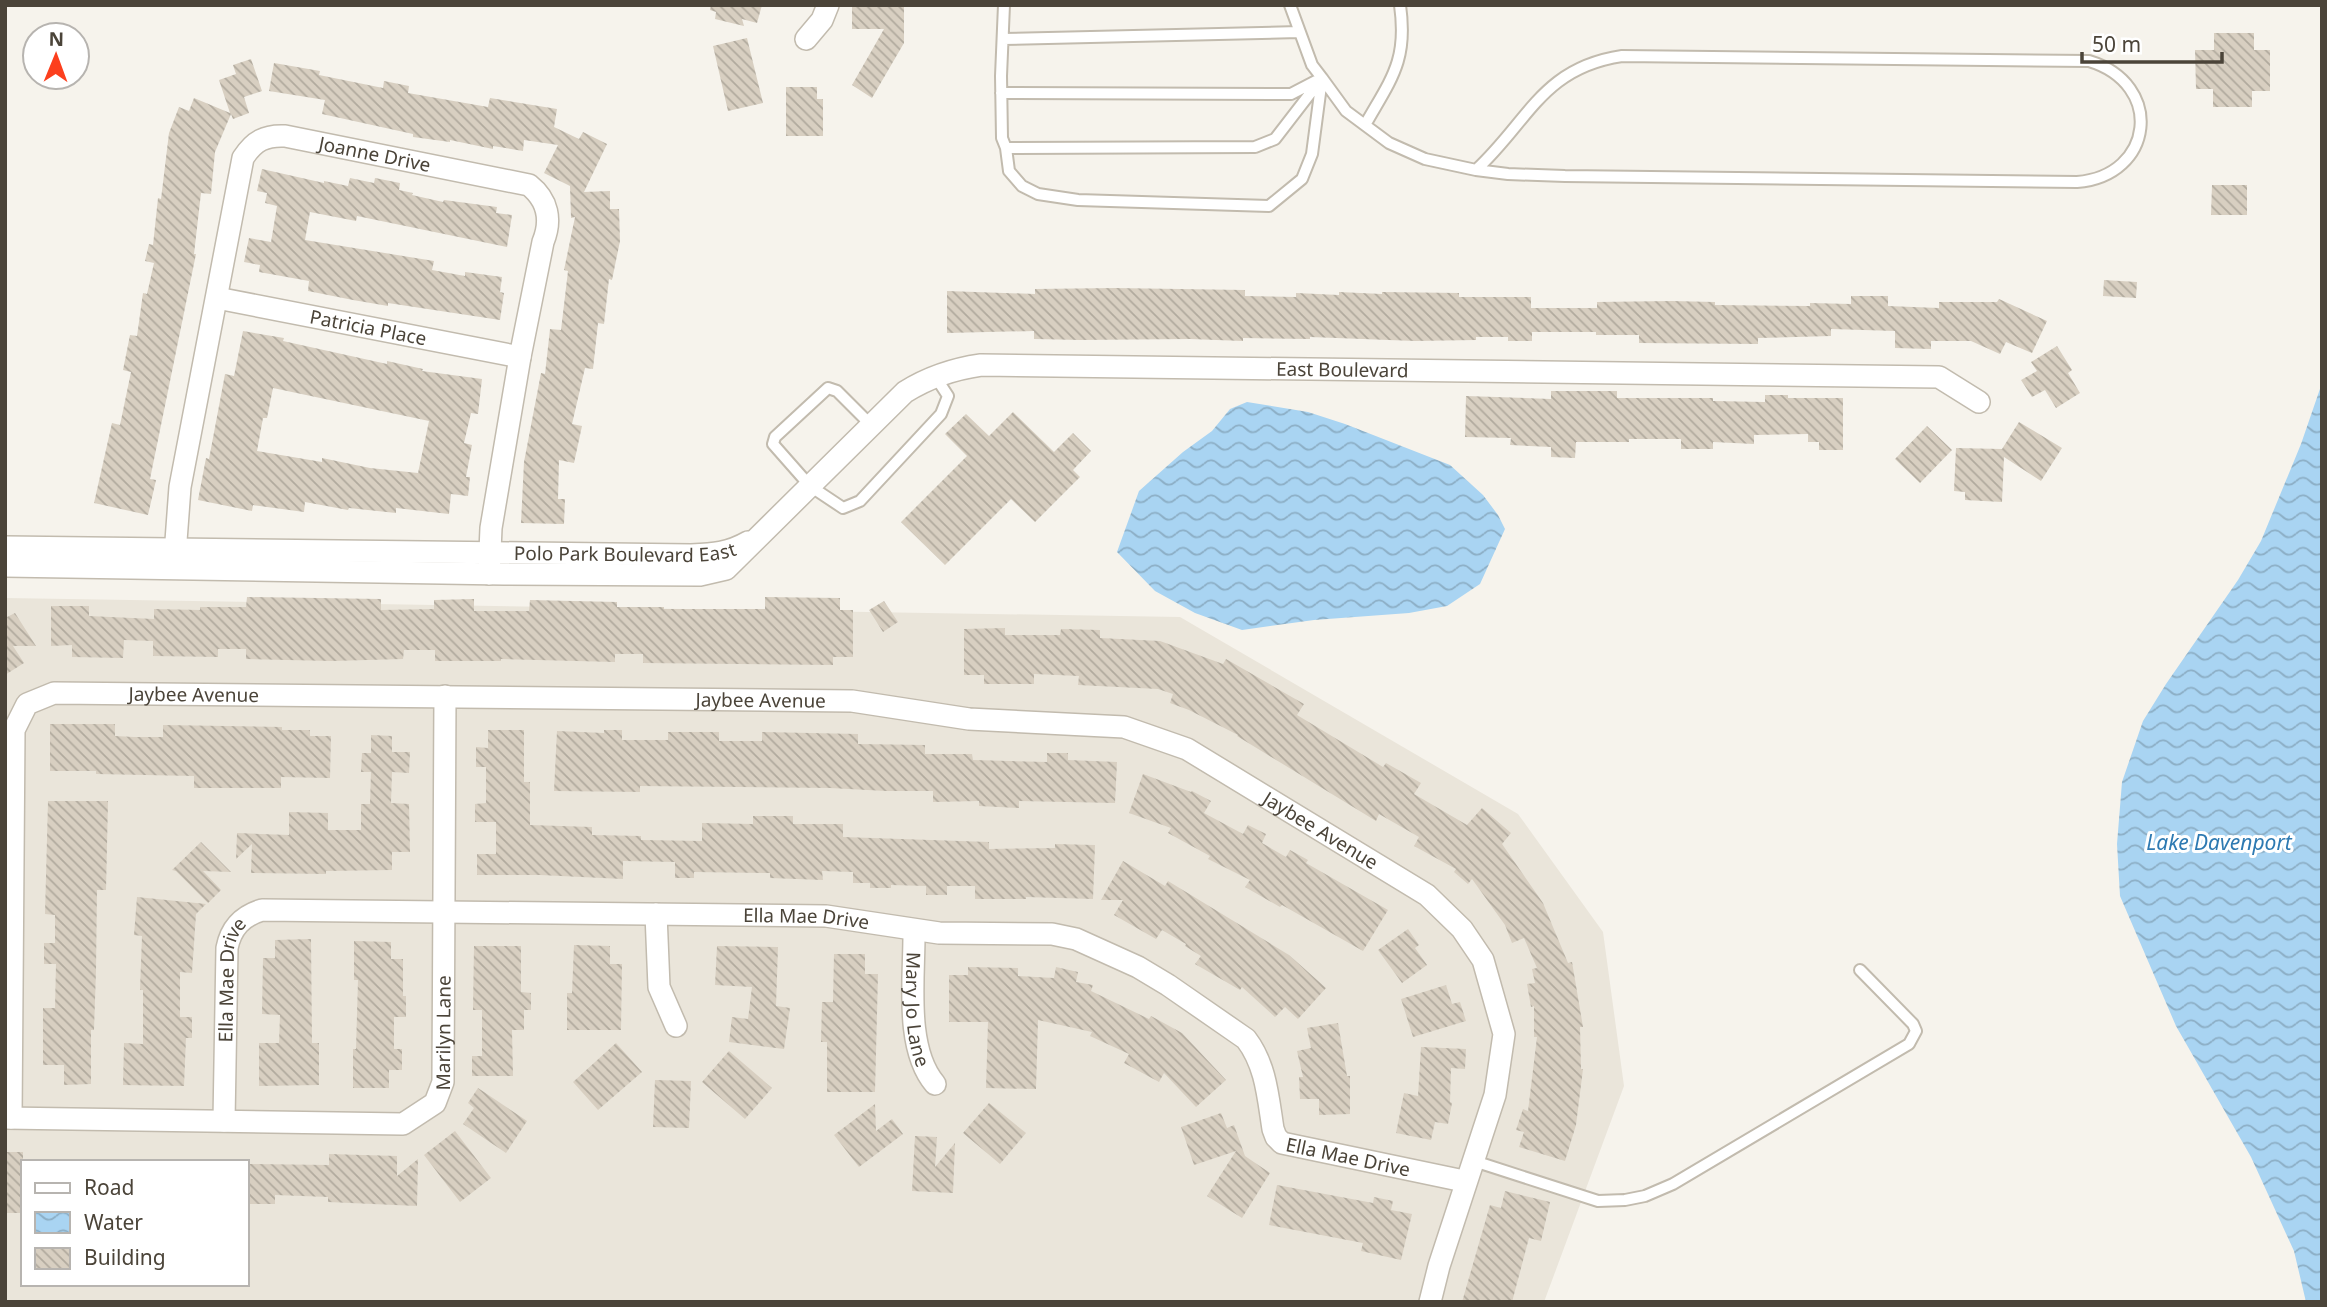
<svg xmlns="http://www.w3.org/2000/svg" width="2327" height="1307" font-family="'Noto Sans',sans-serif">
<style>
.residential{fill:#eae5da;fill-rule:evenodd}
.water{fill:url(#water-waves)}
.building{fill:url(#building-back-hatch);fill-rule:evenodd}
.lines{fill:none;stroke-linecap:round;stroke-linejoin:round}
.lane-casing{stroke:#c2bbae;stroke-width:14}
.street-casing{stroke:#c2bbae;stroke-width:24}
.lane{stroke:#fff;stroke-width:10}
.street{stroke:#fff;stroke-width:21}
.labels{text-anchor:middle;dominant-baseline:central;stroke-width:6;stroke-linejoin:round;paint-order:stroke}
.street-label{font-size:19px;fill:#4b4439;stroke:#fff}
.water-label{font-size:21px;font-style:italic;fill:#2e7ab2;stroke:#fff}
</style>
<defs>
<pattern id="water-waves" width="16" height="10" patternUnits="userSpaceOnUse" patternTransform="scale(1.75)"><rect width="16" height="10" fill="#a9d4f2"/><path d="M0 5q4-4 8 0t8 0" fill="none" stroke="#8caec5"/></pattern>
<pattern id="building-back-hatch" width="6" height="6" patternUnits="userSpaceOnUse" patternTransform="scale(1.75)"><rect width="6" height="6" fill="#d8cfc1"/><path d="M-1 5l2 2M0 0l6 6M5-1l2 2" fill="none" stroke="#b1aa9e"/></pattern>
</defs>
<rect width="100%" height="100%" fill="#f6f3ec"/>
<!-- residential -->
<path class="residential" d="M5,598L1180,617L1518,814L1603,932L1624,1086L1544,1302H5ZM23,1162H247V1284H23Z"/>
<!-- water -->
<path class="water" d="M2322,383V1302H2306L2294,1251L2251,1157L2176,1026L2120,896L2117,844L2122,782L2143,721L2166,684L2238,580L2261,541L2301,444Z
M1247,402L1308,412L1345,424L1450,465L1483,495L1498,515L1505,529L1480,584L1447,606L1409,613L1314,620L1242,630L1195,613L1155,591L1117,552L1139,491L1183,452L1212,431L1230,409Z"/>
<!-- building -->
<path class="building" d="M711,5H762L757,23L742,19L744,26L715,19L716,12L710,10Z
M852,5H904V43L872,98L852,85L884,29H852Z
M2214,33H2254V50H2270V91H2252V107H2213V89H2196L2195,50H2214Z
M747,38L763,103L728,111L713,46Z
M251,59L262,91L244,97L249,113L233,119L231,114L215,152L211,194L201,193L194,254H196L150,479L156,480L148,515L94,503L112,423L120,425L131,372L123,370L130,335L137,336L143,293L147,294L154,263L145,261L149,244L153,245L158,198L161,199L169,133L179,107L189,111L194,98L230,113L219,80L236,74L233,65Z
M274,63L320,71L319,75L383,88L384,81L409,86L408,93L488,107L490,98L557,109L554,127L579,139L583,132L607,144L584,192L610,191V209H619L620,241L612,280L609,279L604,324L598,323L593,369L585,368L572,424L582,426L574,463L559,460L558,499H565L564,524L521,523L524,462L541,373L545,374L550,329L561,330L568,271L564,270L575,217L571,218L570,186L544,173L558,145L524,140L523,151L493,146V149L450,140V142L413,137V134L322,114L325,100L269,91Z
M786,87H817V99H823V136H786Z
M262,169L324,183V181L348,186L350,178L374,183L375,178L400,183L399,190L413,193L412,195L443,202L444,200L497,207L496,213L512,215L507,247L357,216L356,221L310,212L305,240L434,261L432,270L465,276V272L502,277L500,292L504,293L500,320L388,303V306L353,300L308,291L309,281L259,272L260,265L244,262L249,238L271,242L277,206L265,203L267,193L257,191Z
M2212,185H2247V215H2211Z
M2104,280L2137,282L2136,298L2103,296Z
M1115,288L1245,290V296L1296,297V293L1339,295V292L1382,294V292L1459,293V297H1531V308H1597V302L1672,301L1715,302V305L1810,306V303L1851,304V296H1888V306L1939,308V302H1997L1999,299L2047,321L2032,353L2006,342L2000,354L1971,341H1931V349L1895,348V331L1831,329V336L1758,338V344L1639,343V335H1596V332H1532V341H1508V337H1476V340L1415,341L1310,337V339L1243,338V341L1190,339L1080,340L1034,339V331L947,333V291L1035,294V289Z
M243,331L284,338L283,341L387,364V361L423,369L422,371L482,379L478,414L471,413L464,443L472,445L466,477H470L468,496L451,494L449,514L396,508V513L349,508L348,510L305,502L304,512L253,505L252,511L198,500L206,458L209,459L225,374L234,376ZM273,388L429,421L418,473L370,468L322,458V462L257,451L263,418H267Z
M2057,346L2072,370L2068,373L2080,393L2056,408L2045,390L2032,397L2021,380L2037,371L2031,362Z
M1551,391H1617V398H1713V401L1765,402V395H1788V398H1843V450H1819V442H1808V434L1754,435V444L1713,442V449H1681V439H1629V442H1576L1575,458L1551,457V447L1510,445L1511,438L1465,437L1466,396L1551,399Z
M1013,412L1054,452L1073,433L1091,451L1073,470L1080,477L1035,522L1011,499L945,565L901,522L967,456L945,434L966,414L989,436Z
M2019,422L2062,448L2041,481L2004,457L2002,502L1965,500V492L1954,491L1956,448L2002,449Z
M1927,426L1952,450L1920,483L1895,459Z
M247,597L381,599V610L434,609V600L474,599V611H529L530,600L617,602V607H664V609H765V597L840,598V610H853V657H833V665L643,663V654H615V662L501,659V661H435V650H404L403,659L332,661L246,659V649H218V657L153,656V641L124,640L123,658L72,657V645L51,646V606H89V616L154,619V609L200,610V607H246Z
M884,601L898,622L883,632L869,610Z
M15,613L36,646H13L24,663L5,675V618Z
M1005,628V635H1060L1061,629L1100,630V638L1160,641L1223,664L1226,659L1304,704L1297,715L1383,767L1386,763L1421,783L1414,794L1467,825L1482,808L1511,833L1502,844L1543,903L1568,963L1572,962L1583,1027H1580L1581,1069H1583L1576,1125L1565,1161L1519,1147L1524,1132L1516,1130L1523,1109L1528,1111L1537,1037H1534V1006L1531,1007L1527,984L1535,983L1532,969L1537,968L1524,938L1512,943L1505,925L1472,879L1468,884L1454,872L1456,869L1414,846L1419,837L1379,814L1376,821L1237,736L1238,735L1189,710L1170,703L1173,694L1158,689L1078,685L1079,676L1034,674V684H984V675H964V629Z
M50,724H115V736L134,737H163V725L282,727V730H310V736H331L330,778L281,777V788H194V776L96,774V771H50Z
M488,730H524V782H530V825L592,827V835L641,836V840L702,841V823L753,824V816H793V824H843V837L989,842V849L1055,848V844L1095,845L1093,899L1026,897V899H975V886H947V895H926V886L891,885V888H870V883H853V872L822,871L823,880L770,878V873L694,872V878H675V862L623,861V879L540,875H477V854H496V822H475V804L486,803V767H476V747L488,748Z
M604,730H622V740H668V732H719V741H762V732L858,734V744L925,745V754H972L973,760L1047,762V753H1068V760L1117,762L1115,803L1019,801V808L979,806V801L933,802V791H886L830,788L640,786V792L554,791L557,731L604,733Z
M371,735L392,736V752H410L409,773L392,772L391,803L409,804L410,852H392V870L326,871V874L251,873L252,844L236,859L237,833L289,835V812L328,813V830H361V804H370L371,772H361L362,753H371Z
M1143,774L1191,792L1192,791L1211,801L1204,813L1243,834L1248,825L1266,834L1262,843L1286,857L1290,850L1308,860L1306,863L1388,910L1363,951L1282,905L1280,907L1245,887L1250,880L1208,859L1210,856L1168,833L1171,828L1129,813Z
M48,801H108L106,890H97L96,971L94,1030H91V1084L64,1085V1065H43V1008H55L56,964H44V943H55V915L45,914Z
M201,842L231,872L203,871L221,890L208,903L176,871L172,870Z
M1123,861L1165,886L1168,881L1289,955L1326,988L1298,1019L1285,1007L1275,1017L1242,987L1240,990L1195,964L1201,956L1185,946L1186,944L1162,930L1156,939L1114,915L1123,900H1101Z
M137,897L206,904L196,914L192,973L180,972V1017H192V1038H186L184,1086L123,1085L124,1043L143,1044V990H140L142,936L134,935Z
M1408,929L1419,945L1415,948L1427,965L1402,983L1378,950Z
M311,939L312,1043H319V1085L259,1086V1043H279L280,1015L262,1014L263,958H275V940Z
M354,941L391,942V959H403V996H406V1017H394V1049H402V1070H389V1088H353V1049H356L358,980H354Z
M574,945L610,946V964H622L621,1030H567V993H572Z
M474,946H521V992L531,993V1010H524V1030H512L513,1076H472V1056H482V1010H473Z
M717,946L778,947L776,1006L790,1008L784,1049L729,1042L732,1017L748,1019L752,987L715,985Z
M834,954H865V974H878L875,1092H827V1042H821L822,1002H833Z
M968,967L1018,968V976L1054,978L1056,967L1078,972L1076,982L1093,985L1091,991L1149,1019L1151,1016L1182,1033L1226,1080L1196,1107L1164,1073L1159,1082L1124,1063L1129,1054L1090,1036L1092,1032L1038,1020L1036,1089L986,1088L988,1022H949V975H968Z
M1446,985L1452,1004L1460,1002L1466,1021L1413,1037L1401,999Z
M1338,1023L1347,1076H1350V1114L1319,1115V1099H1300L1299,1077H1303L1297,1051L1311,1048L1307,1028Z
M616,1043L642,1072L598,1110L573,1082Z
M1421,1047L1466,1049L1465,1069L1451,1068L1450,1102L1452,1103L1448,1124L1435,1122L1431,1140L1396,1133L1404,1093L1418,1096Z
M729,1051L772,1088L745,1119L702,1082Z
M655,1080L691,1081L689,1128L653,1127Z
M478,1088L527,1121L506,1153L463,1124L474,1108L468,1103Z
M989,1103L1026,1133L1000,1164L963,1133Z
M875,1104L876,1131L892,1119L903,1134L859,1167L834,1135Z
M1221,1113L1227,1128L1234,1125L1245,1156L1270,1173L1242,1218L1207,1196L1236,1151L1194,1165L1181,1127Z
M455,1131L491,1178L460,1202L424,1155Z
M915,1136L937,1137L935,1167L955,1143L953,1193L912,1191Z
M5,1152H23V1213H5Z
M329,1154L397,1156V1176L418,1159L417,1206L328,1202V1197L275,1195V1204H247V1164L329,1165Z
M1277,1185L1373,1203L1374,1197L1393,1201L1391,1210L1412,1214L1401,1260L1361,1251L1363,1243L1269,1225Z
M1505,1191L1550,1202L1541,1241L1529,1238L1512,1302H1462L1490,1205L1501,1208Z"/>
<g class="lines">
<defs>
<path id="lane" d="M1004,5L1001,76L1002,138L1006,148L1009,171L1022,186L1038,194L1078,200L1269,206L1302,179L1312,154L1322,78L1312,65L1290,5
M1003,39L1299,32
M1322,78L1346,111L1389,143L1425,159L1476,170C1529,121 1542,68 1622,56L2089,61C2165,84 2154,176 2077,182L1565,176L1508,174L1476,170
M1001,93L1291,94L1316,81
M1365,125C1391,79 1408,61 1400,5
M1006,148L1255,147L1275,139L1322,78
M872,426L837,391L828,388L775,437L773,444L810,486L843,508L860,501L941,414L948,396L935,376
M1474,1161L1598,1201L1625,1200L1645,1196L1673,1184L1909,1044L1916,1031L1913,1024L1860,970"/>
<g id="street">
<path d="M806,39L822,20L828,5"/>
<path id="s1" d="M217,298L520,357"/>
<path id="s2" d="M5,547L691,555C713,554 729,553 748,542"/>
<path id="s3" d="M5,566L504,574L700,575L726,569L905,392C929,377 953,369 981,365L1939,377L1979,402"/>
<path id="s4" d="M174,568L180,487L243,158C254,141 265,135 285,136L529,185C548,200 552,220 543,242L520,357L491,528L489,574"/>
<path d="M656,914L659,987L676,1026"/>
<path id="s5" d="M916,931L914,936C914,980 905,1049 935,1084"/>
<path id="s6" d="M5,1118L403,1124L435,1103L443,1082L445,696"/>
<path id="s7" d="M11,1118L14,730L27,704L54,693L852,701L969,719L1124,727L1187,749L1427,895L1462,929L1483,960L1504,1034L1495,1095L1439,1266L1430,1302"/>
<path id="s8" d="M224,1121L227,948C231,928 242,916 262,910L826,916L939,933L1052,934L1076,939L1138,967L1168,985L1246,1039C1266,1065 1268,1097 1273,1129L1276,1137L1282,1143L1459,1180L1465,1185"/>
</g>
</defs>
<!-- lane casing -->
<use href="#lane" class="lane-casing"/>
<!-- street casing -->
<use href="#street" class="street-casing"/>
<!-- lane -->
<use href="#lane" class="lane"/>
<!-- street -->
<use href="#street" class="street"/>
</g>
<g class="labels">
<!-- street labels -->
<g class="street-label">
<text stroke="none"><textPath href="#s4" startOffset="558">Joanne Drive</textPath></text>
<text stroke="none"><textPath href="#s1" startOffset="154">Patricia Place</textPath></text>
<text stroke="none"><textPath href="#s3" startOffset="1416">East Boulevard</textPath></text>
<text stroke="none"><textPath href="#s2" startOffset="620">Polo Park Boulevard East</textPath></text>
<text stroke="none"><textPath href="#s7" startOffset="586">Jaybee Avenue</textPath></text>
<text stroke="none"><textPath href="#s7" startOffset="1153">Jaybee Avenue</textPath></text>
<text stroke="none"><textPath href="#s7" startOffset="1741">Jaybee Avenue</textPath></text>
<text stroke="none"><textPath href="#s8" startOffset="772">Ella Mae Drive</textPath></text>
<text stroke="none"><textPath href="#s8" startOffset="142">Ella Mae Drive</textPath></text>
<text stroke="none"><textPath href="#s5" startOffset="79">Mary Jo Lane</textPath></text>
<text stroke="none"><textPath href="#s6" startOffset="508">Marilyn Lane</textPath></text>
<text stroke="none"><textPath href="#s8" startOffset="1421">Ella Mae Drive</textPath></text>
</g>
<!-- water labels -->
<g class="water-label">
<text x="2219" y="842">Lake Davenport</text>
</g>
</g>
<!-- border -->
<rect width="2327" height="1307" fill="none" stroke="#4b4439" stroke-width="14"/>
<!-- legend -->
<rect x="21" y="1160" width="228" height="126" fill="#ffffff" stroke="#b7b4b0" stroke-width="2"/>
<rect x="35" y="1183" width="35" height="10" fill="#ffffff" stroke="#b7b4b0" stroke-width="2"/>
<text x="84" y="1195" font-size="21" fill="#4b4439">Road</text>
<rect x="35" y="1212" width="35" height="21" fill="url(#water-waves)" stroke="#b7b4b0" stroke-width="2"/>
<text x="84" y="1230" font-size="21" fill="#4b4439">Water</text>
<rect x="35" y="1248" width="35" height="21" fill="url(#building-back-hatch)" stroke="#b7b4b0" stroke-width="2"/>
<text x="84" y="1265" font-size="21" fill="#4b4439">Building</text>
<!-- north arrow -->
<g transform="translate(56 56) rotate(1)"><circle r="33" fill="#ffffff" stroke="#b7b4b0" stroke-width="2"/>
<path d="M0-5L12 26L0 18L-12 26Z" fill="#fc3f1d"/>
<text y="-10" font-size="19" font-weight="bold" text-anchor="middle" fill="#4b4439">N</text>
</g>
<!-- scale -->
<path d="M2082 52v10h140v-10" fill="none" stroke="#4b4439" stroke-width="3.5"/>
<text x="2092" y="52" font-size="21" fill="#4b4439" stroke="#ffffff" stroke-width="5" paint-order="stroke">50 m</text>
</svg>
